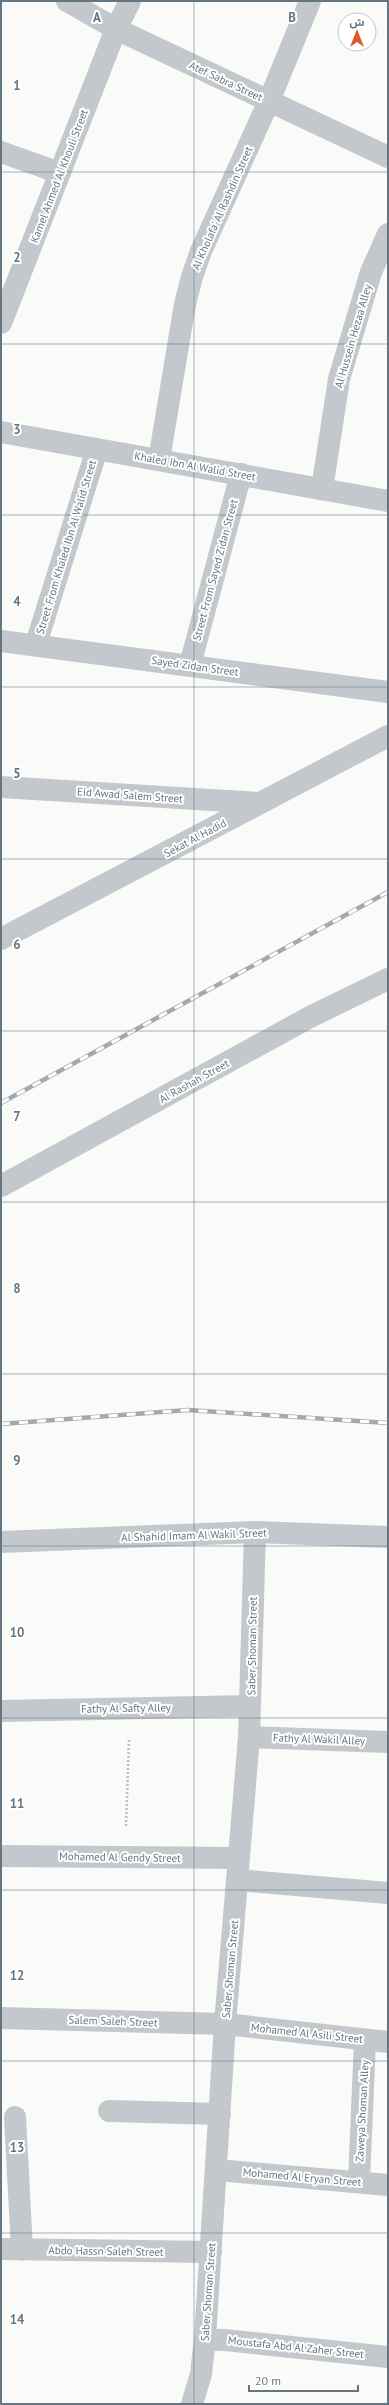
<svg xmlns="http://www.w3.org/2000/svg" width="389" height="2405" font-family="'PT Sans','Noto Sans Arabic',sans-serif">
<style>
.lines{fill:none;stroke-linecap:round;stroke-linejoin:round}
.path{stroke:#bbbfc2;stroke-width:2.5;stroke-dasharray:2 2;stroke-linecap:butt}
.street{stroke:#c3c8cc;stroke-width:22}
.rail-casing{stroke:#a2aab0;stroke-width:4.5}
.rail{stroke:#fff;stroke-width:3;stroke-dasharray:9;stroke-linecap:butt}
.grid{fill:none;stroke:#657683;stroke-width:1;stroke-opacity:0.55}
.labels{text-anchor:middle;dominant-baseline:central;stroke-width:4;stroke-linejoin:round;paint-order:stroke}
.street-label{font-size:11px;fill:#657683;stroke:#fff}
.grid-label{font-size:13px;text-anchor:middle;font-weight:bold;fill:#657683;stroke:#fff;stroke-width:4;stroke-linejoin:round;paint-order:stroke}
</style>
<rect width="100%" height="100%" fill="#fafaf8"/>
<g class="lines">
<!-- path -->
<path class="path" d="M126,1826L129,1739"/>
<!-- street -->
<path class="street" d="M67,1L116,29L388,157
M1,152L60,173
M1,323L116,29L130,1
M1,432L388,501
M159,460L185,304L192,277L201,251L269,101L310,1
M322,489L339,379L371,272L388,234
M1,641L388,692
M36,644L97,449
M190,665L241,474
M1,787L259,803
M1,939L388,736
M1,1186L310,1017L388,979
M1,1542L255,1532L388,1537
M1,1711L250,1706
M249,1737L388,1742
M1,1856L239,1858
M237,1880L388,1893
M1,2018L225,2024L388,2042
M109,2111L220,2114
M15,2117L22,2250
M217,2170L388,2185
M359,2182L365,2040
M1,2249L211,2252
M205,2338L388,2357
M192,2404L201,2374L205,2338L225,2024L249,1737L255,1532"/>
<defs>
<path id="rail" d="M1,1103L388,892
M1,1424L188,1410L388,1423"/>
</defs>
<!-- rail casing -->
<use href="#rail" class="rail-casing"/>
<!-- rail -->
<use href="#rail" class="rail"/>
</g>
<!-- grid -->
<path class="grid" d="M194,1V2404M1,172H388M1,344H388M1,515H388M1,687H388M1,859H388M1,1031H388M1,1202H388M1,1374H388M1,1546H388M1,1718H388M1,1890H388M1,2061H388M1,2233H388"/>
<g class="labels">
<!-- street labels -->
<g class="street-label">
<text transform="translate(226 81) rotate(25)">Atef Sabra Street</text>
<text transform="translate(59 176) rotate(-69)">Kamel Ahmed Al Khouli Street</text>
<text transform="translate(222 208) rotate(-66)">Al Kholafa' Al Rashdin Street</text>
<text transform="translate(353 336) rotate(-74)">Al Hussein Hezaa Alley</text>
<text transform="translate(195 466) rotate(10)">Khaled Ibn Al Walid Street</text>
<text transform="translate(66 547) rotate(-73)">Street From Khaled Ibn Al Walid Street</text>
<text transform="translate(215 570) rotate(-75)">Street From Sayed Zidan Street</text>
<text transform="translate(195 666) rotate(8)">Sayed Zidan Street</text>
<text transform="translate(130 795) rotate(4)">Eid Awad Salem Street</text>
<text transform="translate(195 838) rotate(-28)">Sekat Al Hadid</text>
<text transform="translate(194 1081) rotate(-29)">Al Rashah Street</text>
<text transform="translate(194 1535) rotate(-2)">Al Shahid Imam Al Wakil Street</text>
<text transform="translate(252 1646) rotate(-89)">Saber Shoman Street</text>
<text transform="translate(126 1708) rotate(-1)">Fathy Al Safty Alley</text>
<text transform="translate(319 1739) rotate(2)">Fathy Al Wakil Alley</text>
<text transform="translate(120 1857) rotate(1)">Mohamed Al Gendy Street</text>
<text transform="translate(230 1969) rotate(-85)">Saber Shoman Street</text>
<text transform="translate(113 2021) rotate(2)">Salem Saleh Street</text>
<text transform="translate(307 2033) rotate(6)">Mohamed Al Asili Street</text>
<text transform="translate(362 2111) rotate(-87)">Zaweya Shoman Alley</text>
<text transform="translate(302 2177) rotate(5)">Mohamed Al Eryan Street</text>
<text transform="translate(106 2251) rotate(1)">Abdo Hassn Saleh Street</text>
<text transform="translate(208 2292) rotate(-86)">Saber Shoman Street</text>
<text transform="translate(296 2347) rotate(6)">Moustafa Abd Al Zaher Street</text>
</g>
</g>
<g class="grid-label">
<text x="97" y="22">A</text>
<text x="292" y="22">B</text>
<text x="17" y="90">1</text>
<text x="17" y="262">2</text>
<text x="17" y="434">3</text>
<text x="17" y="606">4</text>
<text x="17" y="778">5</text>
<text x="17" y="949">6</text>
<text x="17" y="1121">7</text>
<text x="17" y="1293">8</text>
<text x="17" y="1465">9</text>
<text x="17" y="1637">10</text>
<text x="17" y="1808">11</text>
<text x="17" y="1980">12</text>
<text x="17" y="2152">13</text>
<text x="17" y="2324">14</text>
</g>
<!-- border -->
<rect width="389" height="2405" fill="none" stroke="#657683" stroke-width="4"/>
<!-- north arrow -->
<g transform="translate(357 32)"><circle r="19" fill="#ffffff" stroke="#c1c8cd"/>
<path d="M0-3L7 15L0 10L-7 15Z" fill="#e4572e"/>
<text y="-6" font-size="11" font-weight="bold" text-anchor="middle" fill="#657683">ش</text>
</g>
<!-- scale -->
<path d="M249 2385v6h109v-6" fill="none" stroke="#657683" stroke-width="2"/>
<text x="255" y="2385" font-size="12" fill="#657683" stroke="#ffffff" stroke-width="3" paint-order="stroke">20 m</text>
</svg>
